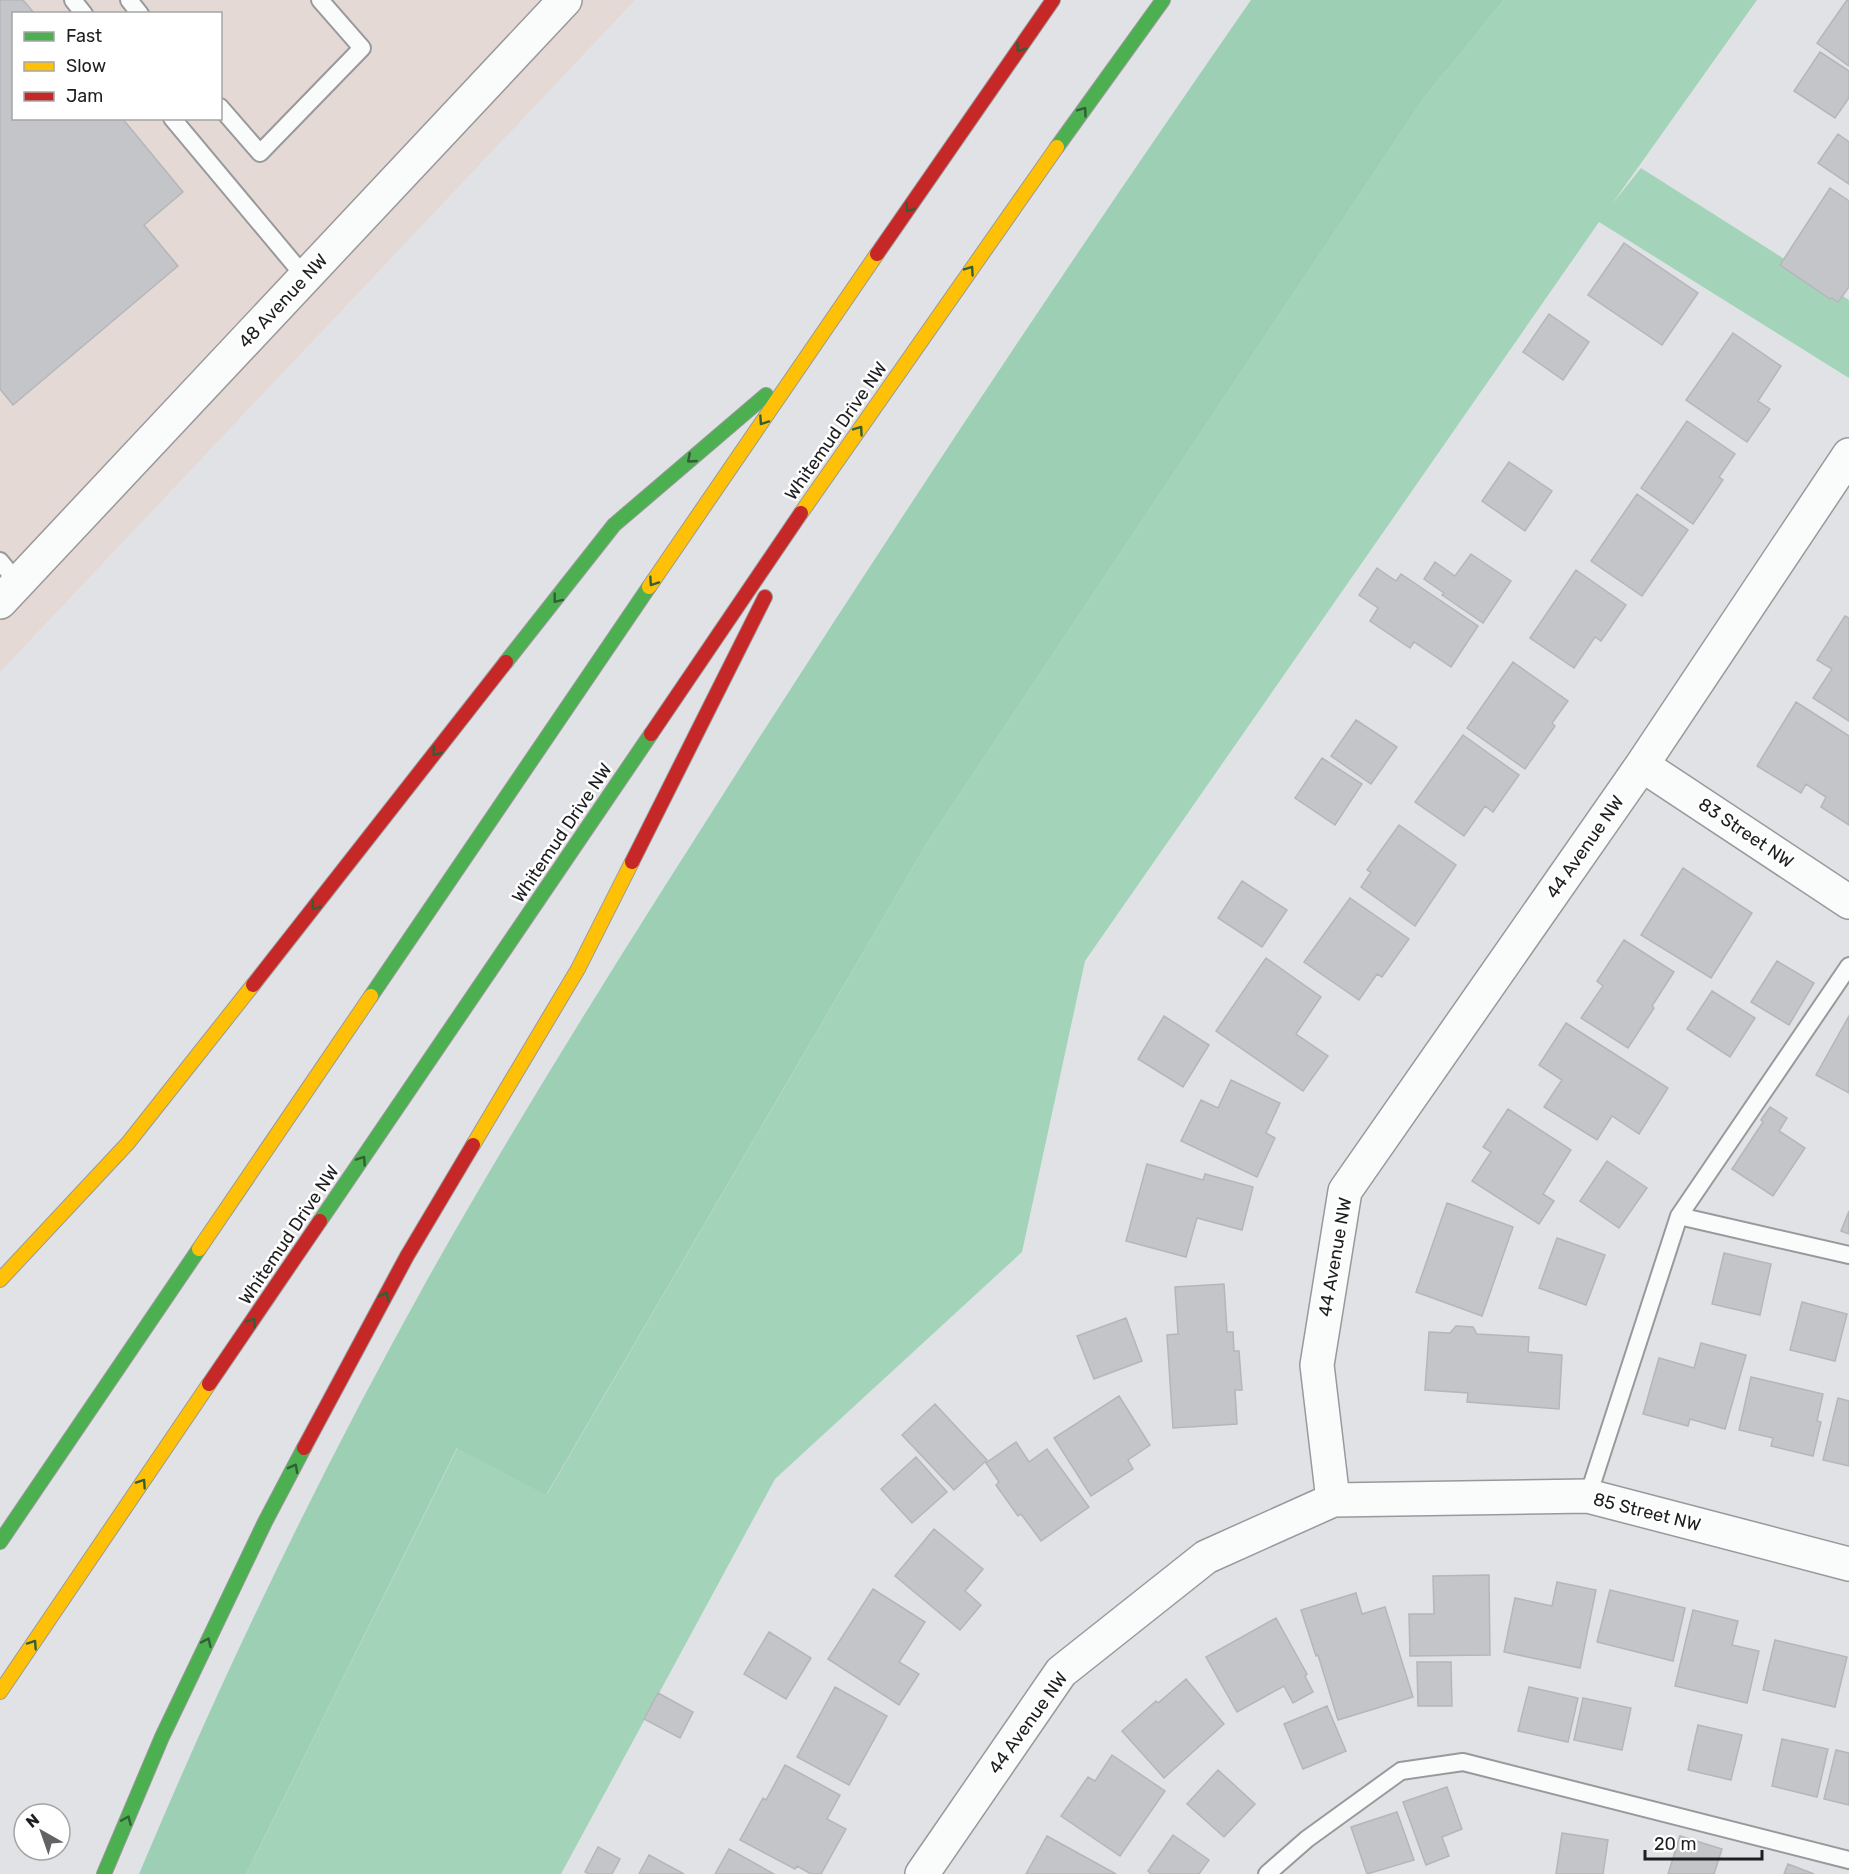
<svg xmlns="http://www.w3.org/2000/svg" width="1849" height="1874" font-family="Rubik,sans-serif">
<style>
.industrial{fill:#e5d9d5;fill-rule:evenodd}
.green{fill:#a3d4ba}
.forest{fill:#9dcfb5}
.building{fill:#c4c5c8;stroke:#b5b6b9;stroke-width:1.5}
.lines{fill:none;stroke-linecap:round;stroke-linejoin:round}
.lane-casing{stroke:#99999c;stroke-width:20}
.street-casing{stroke:#99999c;stroke-width:36}
.fast-casing{stroke:#99999c;stroke-width:16}
.slow-casing{stroke:#99999c;stroke-width:16}
.jam-casing{stroke:#99999c;stroke-width:16}
.lane{stroke:#fafbfb;stroke-width:16}
.street{stroke:#fafbfb;stroke-width:33}
.fast{stroke:#4caf50;stroke-width:14}
.slow{stroke:#ffc107;stroke-width:14}
.jam{stroke:#c62828;stroke-width:14}
.oneway{stroke:#335f36}
.labels{text-anchor:middle;dominant-baseline:central;stroke-width:5;stroke-linejoin:round;paint-order:stroke}
.street-label{font-size:18px;fill:#1e1e20;stroke:#fff}
</style>
<rect width="100%" height="100%" fill="#e1e2e6"/>
<!-- industrial -->
<path class="industrial" d="M0,0H635L0,672ZM14,14H220V118H14Z"/>
<!-- green -->
<path class="green" d="M1504,0H1757L1612,204L1641,168L1849,300V378L1599,222L1085,961L1022,1252L775,1479L561,1874H246L458,1447L547,1494L927,843L1424,98Z"/>
<!-- forest -->
<path class="forest" d="M1251,0H1504L1424,98L927,843L546,1495L457,1448L246,1874H139C224,1672 319,1474 426,1282C528,1100 640,925 752,749C914,496 1080,246 1251,0Z"/>
<!-- building -->
<path class="building" d="M0,0H23L35,14H14V118H122L183,192L144,225L178,266L13,405L0,389Z
M1847,0L1849,1V66L1817,43Z
M1820,52L1849,71V98L1835,118L1794,91Z
M1838,134L1849,142V184L1818,163Z
M1830,188L1849,201V287L1838,302L1832,298L1830,299L1780,265Z
M1624,243L1698,293L1662,345L1588,295Z
M1549,314L1589,342L1563,380L1523,352Z
M1733,333L1781,366L1758,401L1770,409L1747,442L1686,400Z
M1687,421L1735,454L1719,477L1723,480L1693,524L1641,488Z
M1509,462L1552,491L1525,531L1482,501Z
M1637,494L1688,530L1642,596L1591,561Z
M1471,554L1511,581L1483,623L1442,595L1444,593L1424,579L1435,562L1455,576Z
M1377,568L1396,581L1401,574L1478,626L1451,667L1414,642L1410,648L1370,621L1378,608L1359,595Z
M1576,570L1626,605L1601,641L1595,637L1574,668L1530,638Z
M1845,616L1849,618V721L1813,698L1832,669L1817,660Z
M1513,662L1568,701L1552,723L1555,726L1525,769L1467,728Z
M1796,702L1849,736V825L1821,807L1826,797L1806,784L1801,793L1757,766Z
M1356,720L1397,747L1371,784L1331,756Z
M1463,735L1519,775L1493,812L1485,806L1464,836L1415,802Z
M1322,758L1362,784L1335,825L1295,798Z
M1399,825L1456,865L1415,926L1361,887L1371,872L1367,870Z
M1683,868L1752,913L1711,978L1641,935Z
M1242,881L1287,910L1262,947L1218,918Z
M1350,898L1409,939L1382,977L1377,974L1359,1000L1304,962Z
M1624,940L1674,972L1652,1006L1654,1008L1628,1048L1581,1018L1603,986L1597,981Z
M1266,958L1321,997L1296,1034L1328,1056L1303,1091L1216,1031Z
M1777,961L1814,983L1789,1025L1751,1002Z
M1712,991L1755,1018L1730,1057L1687,1029Z
M1164,1016L1209,1045L1183,1087L1138,1059Z
M1849,1016V1093L1816,1075Z
M1566,1023L1668,1088L1639,1134L1612,1116L1597,1140L1544,1107L1562,1080L1539,1065Z
M1231,1080L1280,1103L1266,1133L1275,1138L1257,1177L1181,1141L1201,1100L1218,1108Z
M1770,1107L1787,1118L1779,1131L1805,1148L1773,1196L1732,1169L1763,1122L1761,1120Z
M1508,1109L1571,1150L1543,1194L1554,1201L1539,1224L1472,1181L1491,1152L1483,1147Z
M1607,1161L1647,1188L1619,1228L1580,1201Z
M1147,1164L1203,1180L1205,1174L1253,1187L1242,1230L1197,1218L1186,1257L1126,1241Z
M1447,1203L1513,1227L1482,1316L1416,1292Z
M1849,1211V1234L1841,1231Z
M1557,1238L1605,1255L1586,1305L1539,1288Z
M1724,1253L1771,1264L1760,1315L1712,1304Z
M1224,1284L1227,1332H1233L1234,1351H1239L1242,1390H1235L1237,1424L1173,1428L1167,1335L1178,1334L1175,1287Z
M1802,1302L1847,1314L1835,1361L1790,1350Z
M1126,1318L1142,1361L1094,1379L1077,1336Z
M1456,1326L1473,1327L1477,1334L1529,1337L1528,1352L1562,1355L1559,1409L1467,1402L1468,1393L1425,1390L1429,1332L1450,1333Z
M1701,1343L1746,1355L1725,1429L1690,1419L1688,1426L1643,1414L1659,1358L1694,1368Z
M1751,1377L1823,1394L1817,1421L1821,1422L1813,1456L1771,1446L1773,1438L1739,1430Z
M1119,1396L1150,1445L1128,1460L1133,1469L1091,1496L1054,1438Z
M1838,1398L1849,1401V1466L1823,1460Z
M935,1404L987,1460L954,1490L902,1435Z
M1016,1442L1029,1462L1047,1449L1089,1507L1041,1541L1021,1514L1018,1516L996,1485L999,1482L986,1463Z
M916,1457L947,1492L912,1523L881,1489Z
M934,1529L983,1569L965,1591L981,1605L960,1630L895,1576Z
M1489,1575L1490,1655L1410,1656L1409,1614H1434L1433,1576Z
M1557,1582L1596,1590L1580,1668L1504,1652L1515,1598L1552,1606Z
M873,1589L925,1622L899,1662L919,1674L899,1705L828,1659Z
M1610,1590L1685,1608L1673,1661L1597,1642Z
M1356,1593L1362,1614L1385,1607L1413,1697L1338,1720L1318,1655L1316,1656L1301,1610Z
M1693,1610L1738,1621L1732,1645L1759,1651L1747,1703L1675,1686Z
M1276,1618L1307,1674L1305,1676L1313,1692L1293,1703L1284,1686L1237,1712L1206,1657Z
M769,1632L811,1658L786,1699L744,1674Z
M1775,1640L1847,1657L1835,1707L1763,1690Z
M1417,1662H1451L1452,1706H1418Z
M1186,1679L1224,1724L1164,1778L1122,1731L1156,1701L1158,1703Z
M835,1687L887,1716L849,1785L797,1757Z
M1529,1687L1578,1698L1568,1742L1518,1731Z
M658,1693L693,1712L680,1738L644,1719Z
M1583,1698L1631,1708L1622,1750L1574,1740Z
M1327,1706L1346,1751L1303,1769L1284,1724Z
M1698,1725L1742,1735L1731,1780L1688,1770Z
M1782,1739L1828,1749L1817,1797L1772,1786Z
M1836,1750L1849,1753V1805L1824,1799Z
M1112,1755L1165,1791L1120,1856L1061,1816L1088,1777L1095,1781Z
M785,1765L840,1795L827,1819L846,1829L821,1874H811L797,1866L795,1869L740,1840L763,1798L766,1800Z
M1218,1770L1255,1804L1224,1837L1187,1804Z
M1447,1787L1462,1829L1442,1837L1449,1856L1426,1865L1403,1802Z
M1397,1812L1414,1860L1367,1874L1351,1827Z
M1562,1833L1608,1840L1603,1874H1556Z
M1173,1835L1209,1860L1199,1874H1151L1148,1871Z
M1047,1836L1116,1874H1026Z
M1680,1836L1722,1849L1714,1874H1668Z
M598,1847L620,1859L612,1874H589L585,1872Z
M729,1849L774,1874H715Z
M649,1855L684,1874H639Z
M1788,1864L1814,1874H1784Z"/>
<g class="lines">
<defs>
<path id="lane" d="M73,0L84,14
M129,0L140,14
M220,107L260,153L362,48L320,0
M172,118L305,277
M0,561L18,583
M1679,1216L1849,1255
M1588,1496L1679,1216L1849,966
M1267,1874L1307,1839L1401,1771L1463,1762L1849,1860"/>
<path id="street" d="M0,602L565,0
M1642,765L1849,902
M1333,1500L1588,1496L1849,1564
M922,1874L1061,1672L1206,1557L1333,1500L1317,1365L1345,1191L1642,765L1849,455"/>
<path id="fast" d="M1057,147L1163,0
M506,662L614,525L766,395
M371,996L649,587
M320,1221L651,734
M0,1542L199,1249
M104,1874L162,1737L265,1522L304,1448"/>
<path id="slow" d="M801,513L1057,147
M649,587L877,254
M473,1145L578,969L632,862
M199,1249L371,996
M0,1280L128,1143L253,985
M0,1692L209,1384"/>
<path id="jam" d="M877,254L1053,0
M651,734L801,513
M632,862L765,597
M253,985L506,662
M209,1384L320,1221
M304,1448L407,1256L473,1145"/>
</defs>
<!-- lane casing -->
<use href="#lane" class="lane-casing"/>
<!-- street casing -->
<use href="#street" class="street-casing"/>
<!-- fast casing -->
<use href="#fast" class="fast-casing"/>
<!-- slow casing -->
<use href="#slow" class="slow-casing"/>
<!-- jam casing -->
<use href="#jam" class="jam-casing"/>
<!-- lane -->
<use href="#lane" class="lane"/>
<!-- street -->
<use href="#street" class="street"/>
<!-- fast -->
<use href="#fast" class="fast"/>
<!-- slow -->
<use href="#slow" class="slow"/>
<!-- jam -->
<use href="#jam" class="jam"/>
</g>
<!-- one-way arrows -->
<defs><path id="oneway-chevron" d="M-2-3.5L2.5 0L-2 3.5" fill="none" stroke-width="1.6" stroke-linecap="round" stroke-linejoin="round" transform="scale(1.5)"/></defs>
<g class="oneway">
<use href="#oneway-chevron" transform="translate(1020 48) rotate(125)"/>
<use href="#oneway-chevron" transform="translate(1083 111) rotate(-54)"/>
<use href="#oneway-chevron" transform="translate(909 208) rotate(125)"/>
<use href="#oneway-chevron" transform="translate(970 270) rotate(-55)"/>
<use href="#oneway-chevron" transform="translate(763 421) rotate(124)"/>
<use href="#oneway-chevron" transform="translate(859 430) rotate(-55)"/>
<use href="#oneway-chevron" transform="translate(691 459) rotate(139)"/>
<use href="#oneway-chevron" transform="translate(653 582) rotate(124)"/>
<use href="#oneway-chevron" transform="translate(557 599) rotate(128)"/>
<use href="#oneway-chevron" transform="translate(436 752) rotate(128)"/>
<use href="#oneway-chevron" transform="translate(315 906) rotate(128)"/>
<use href="#oneway-chevron" transform="translate(362 1160) rotate(-56)"/>
<use href="#oneway-chevron" transform="translate(385 1296) rotate(-62)"/>
<use href="#oneway-chevron" transform="translate(252 1322) rotate(-56)"/>
<use href="#oneway-chevron" transform="translate(294 1468) rotate(-62)"/>
<use href="#oneway-chevron" transform="translate(142 1483) rotate(-56)"/>
<use href="#oneway-chevron" transform="translate(207 1642) rotate(-65)"/>
<use href="#oneway-chevron" transform="translate(33 1644) rotate(-56)"/>
<use href="#oneway-chevron" transform="translate(127 1820) rotate(-67)"/>
</g>
<g class="labels">
<!-- street labels -->
<g class="street-label">
<text transform="translate(283 301) rotate(-47)">48 Avenue NW</text>
<text transform="translate(836 431) rotate(-55)">Whitemud Drive NW</text>
<text transform="translate(562 833) rotate(-56)">Whitemud Drive NW</text>
<text transform="translate(1746 833) rotate(34)">83 Street NW</text>
<text transform="translate(1585 847) rotate(-55)">44 Avenue NW</text>
<text transform="translate(289 1235) rotate(-56)">Whitemud Drive NW</text>
<text transform="translate(1335 1257) rotate(-80)">44 Avenue NW</text>
<text transform="translate(1647 1512) rotate(14)">85 Street NW</text>
<text transform="translate(1028 1723) rotate(-54)">44 Avenue NW</text>
</g>
</g>
<!-- legend -->
<rect x="12" y="12" width="210" height="108" fill="#ffffff" stroke="#a5a5a6" stroke-width="1.5"/>
<rect x="24" y="32" width="30" height="9" fill="#4caf50" stroke="#a5a5a6" stroke-width="1.5"/>
<text x="66" y="42" font-size="18" fill="#1e1e20">Fast</text>
<rect x="24" y="62" width="30" height="9" fill="#ffc107" stroke="#a5a5a6" stroke-width="1.5"/>
<text x="66" y="72" font-size="18" fill="#1e1e20">Slow</text>
<rect x="24" y="92" width="30" height="9" fill="#c62828" stroke="#a5a5a6" stroke-width="1.5"/>
<text x="66" y="102" font-size="18" fill="#1e1e20">Jam</text>
<!-- north arrow -->
<g transform="translate(42 1832) rotate(320)"><circle r="28" fill="#ffffff" stroke="#a5a5a6" stroke-width="1.5"/>
<path d="M0-4.5L10 22L0 15L-10 22Z" fill="#626365"/>
<text y="-9" font-size="16" font-weight="bold" text-anchor="middle" fill="#1e1e20">N</text>
</g>
<!-- scale -->
<path d="M1645 1850v9h117v-9" fill="none" stroke="#1e1e20" stroke-width="3"/>
<text x="1654" y="1850" font-size="18" fill="#1e1e20" stroke="#ffffff" stroke-width="4.5" paint-order="stroke">20 m</text>
</svg>
